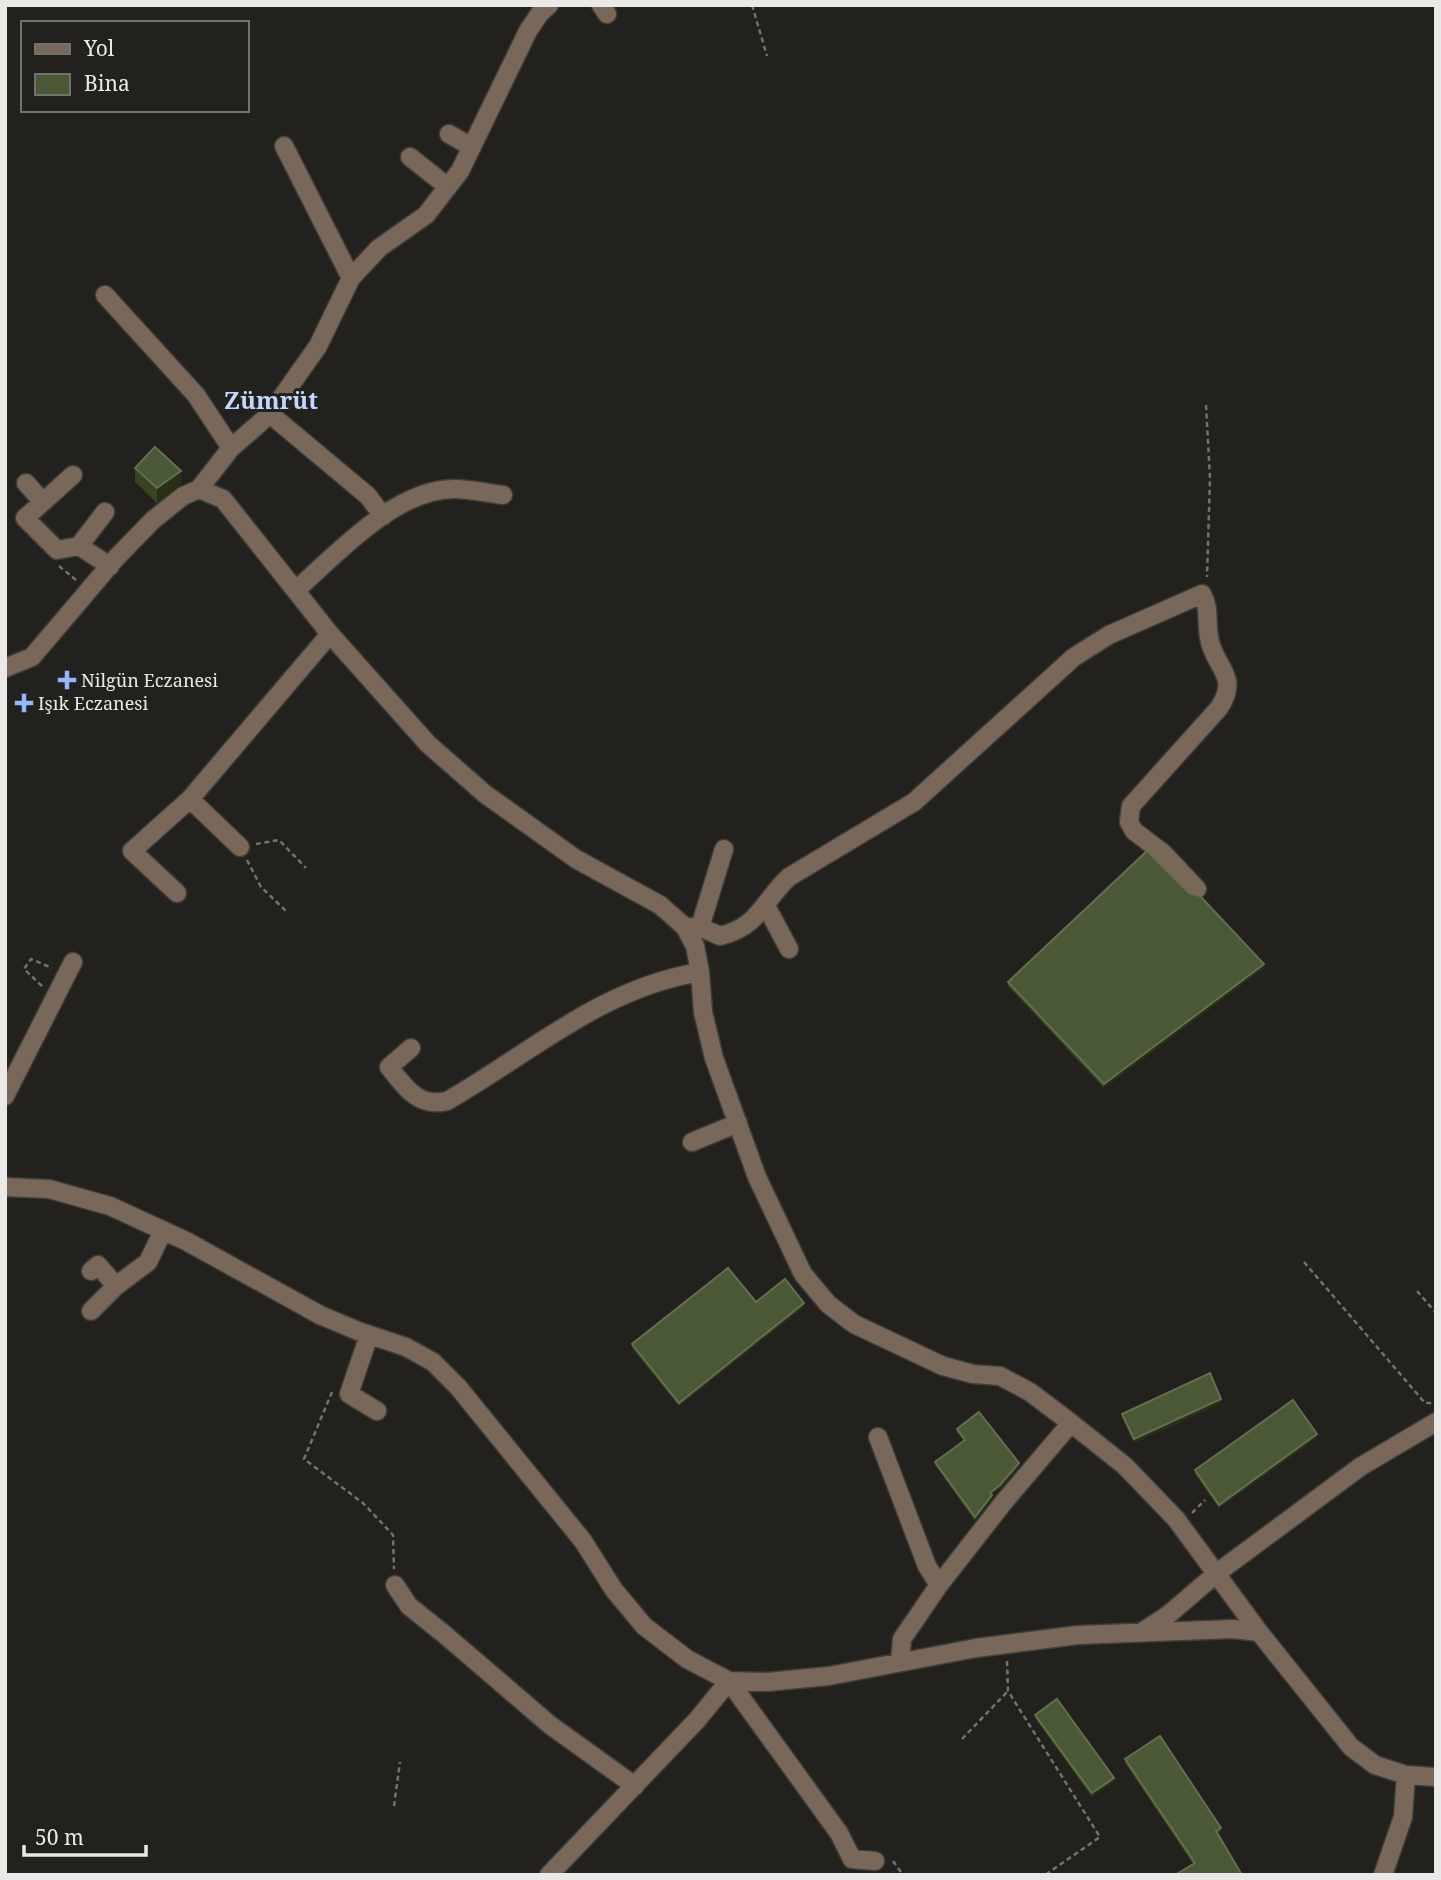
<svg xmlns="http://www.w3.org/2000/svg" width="1441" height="1880" font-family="'Noto Serif',serif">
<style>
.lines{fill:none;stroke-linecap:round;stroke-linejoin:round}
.minor-casing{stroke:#3e3d39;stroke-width:21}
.path{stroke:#73726f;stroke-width:2.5;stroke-dasharray:5 3.5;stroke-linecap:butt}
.minor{stroke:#796759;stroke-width:18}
.wall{fill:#37461f}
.shaded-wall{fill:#273015}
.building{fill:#4b5835;stroke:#646e50;stroke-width:2}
.poi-dot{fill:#93b7fd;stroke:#22211d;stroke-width:2.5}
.labels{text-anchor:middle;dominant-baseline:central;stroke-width:6;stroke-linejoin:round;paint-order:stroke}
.poi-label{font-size:18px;fill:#eae9e7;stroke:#22211d;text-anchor:start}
.district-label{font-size:24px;font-weight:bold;fill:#c1d7ff;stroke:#22211d}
</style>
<rect width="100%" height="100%" fill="#22211d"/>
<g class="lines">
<defs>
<path id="minor" d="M601,5L607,14
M449,134L472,147
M284,146L351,278
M410,157L448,187
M105,295L196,395L231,448
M270,414L368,496L383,516
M73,475L25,518L57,550L79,546
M26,483L43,502
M199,489L231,448L270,414L318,346L351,278L379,248L426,215L460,171L528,31L540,13L549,5
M105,512L79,546L110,566
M296,590C337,554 395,489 454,489C470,489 487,493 503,495
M5,668L32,657L116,558L153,520L183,496L199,489L223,499L330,634L428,744L485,794L576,859L660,905L685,927L695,946L700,972L703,1012L714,1058L757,1177L803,1274L828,1304L854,1324L943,1366L973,1374L1000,1376L1030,1392L1071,1423L1125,1466L1176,1519L1259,1632L1351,1747L1375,1765L1406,1775L1436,1777
M190,799L240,847
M177,893L132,851L190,799L330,634
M766,906L789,949
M685,927H700L720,936C759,927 763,901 789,877L914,802L1074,657L1109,635L1202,594C1210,608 1206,621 1209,637C1213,667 1241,675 1219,708L1131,806L1129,822L1134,831L1163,853L1197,889
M700,927L724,849
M411,1048L389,1067C405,1087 418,1108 447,1101C531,1053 601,988 700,972
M5,1096L73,962
M692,1142L738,1123
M5,1187L49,1189L110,1206L186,1241L320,1315L358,1331L406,1347L433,1362L458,1387L583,1541L614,1590L644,1626L687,1659L729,1681L767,1682L829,1676L976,1648L1078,1635L1233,1629L1259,1632
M91,1271L98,1265L116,1286L148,1262L163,1231
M91,1311L116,1286
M369,1335L349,1394L377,1411
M878,1437L927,1566L939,1585
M395,1585L409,1606L444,1634L550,1725L635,1786
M1142,1632L1168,1615L1217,1573L1360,1467L1436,1422
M900,1662L902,1639L939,1585L1003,1503L1071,1423
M549,1875L697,1720L729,1681L839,1833L852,1859L875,1861
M1383,1875L1403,1817L1406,1775"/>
</defs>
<!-- minor casing -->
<use href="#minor" class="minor-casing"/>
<!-- path -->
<path class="path" d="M752,5L767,56
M1206,405L1210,478L1207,577
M59,566L76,580
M256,844L279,840L306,868
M247,860L261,887L287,912
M42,986L24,969L31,959L52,968
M1304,1262L1425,1403H1436
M1417,1291L1436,1313
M332,1392L304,1459L363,1503L393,1535L394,1569
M1192,1513L1205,1500
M1007,1661L1008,1691L1100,1837L1045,1875
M962,1739L1008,1691
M394,1806L400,1762
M893,1861L903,1875"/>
<!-- minor -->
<use href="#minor" class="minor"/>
</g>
<!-- wall -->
<path class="wall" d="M135,468L181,485L157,503L135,482Z
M1264,968L1104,1088L1008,986V982Z
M756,1302L804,1307L679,1406L632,1348V1344Z
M1221,1403L1134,1443L1122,1417V1414Z
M957,1429L1019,1466L1000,1489L992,1495V1499L975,1521L935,1465V1462L964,1441L957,1432Z
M1317,1438L1219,1508L1195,1474V1470Z
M1035,1715L1114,1781L1092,1797L1035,1718Z
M1125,1759L1221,1831L1217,1834L1242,1875L1193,1864L1125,1763Z"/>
<!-- shaded-wall -->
<path class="shaded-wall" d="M181,471V485L157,503V488Z
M1264,964V968L1104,1088V1084Z
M804,1303V1307L679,1406V1403Z
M1221,1399V1403L1134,1443V1439Z
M1317,1434V1438L1219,1508V1505Z
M1019,1463V1466L1000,1489L990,1497V1493Z
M992,1495V1499L975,1521V1517Z
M1114,1778V1781L1092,1797V1793Z"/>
<!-- building -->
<path class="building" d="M155,447L181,471L157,488L135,468Z
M1147,851L1189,893L1200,896L1264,964L1104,1084L1008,982Z
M728,1268L756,1302L785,1279L804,1303L679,1403L632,1344Z
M1210,1373L1221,1399L1134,1439L1122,1414Z
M1293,1400L1317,1434L1219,1505L1195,1470Z
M979,1412L1019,1463L1000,1485L990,1493L992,1495L975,1517L935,1462L965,1440L957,1429Z
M1057,1699L1114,1778L1092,1793L1035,1715Z
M1160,1736L1221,1828L1216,1831L1242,1875H1175L1195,1863L1125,1759Z"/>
<!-- markers -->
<g class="poi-dot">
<path d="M63.5 669.5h7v7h7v7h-7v7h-7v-7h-7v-7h7z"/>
<path d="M20.5 692.5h7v7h7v7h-7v7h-7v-7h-7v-7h7z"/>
</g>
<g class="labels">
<!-- poi labels -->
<g class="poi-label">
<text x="81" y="680">Nilgün Eczanesi</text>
<text x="38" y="703">Işık Eczanesi</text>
</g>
<!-- district labels -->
<g class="district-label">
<text x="271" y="399">Zümrüt</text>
</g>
</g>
<!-- border -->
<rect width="1441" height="1880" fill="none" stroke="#eae9e7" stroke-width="14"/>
<!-- legend -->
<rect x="21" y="21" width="228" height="91" fill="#22211d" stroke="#72716e" stroke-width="2"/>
<rect x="35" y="44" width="35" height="10" fill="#796759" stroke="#72716e" stroke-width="2"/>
<text x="84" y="56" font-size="21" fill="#eae9e7">Yol</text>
<rect x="35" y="74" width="35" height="21" fill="#4b5835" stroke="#72716e" stroke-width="2"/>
<text x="84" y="91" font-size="21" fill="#eae9e7">Bina</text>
<!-- scale -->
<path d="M24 1845v10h122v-10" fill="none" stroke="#eae9e7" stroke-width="3.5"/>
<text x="35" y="1845" font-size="21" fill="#eae9e7" stroke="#22211d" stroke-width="5" paint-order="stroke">50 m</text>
</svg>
